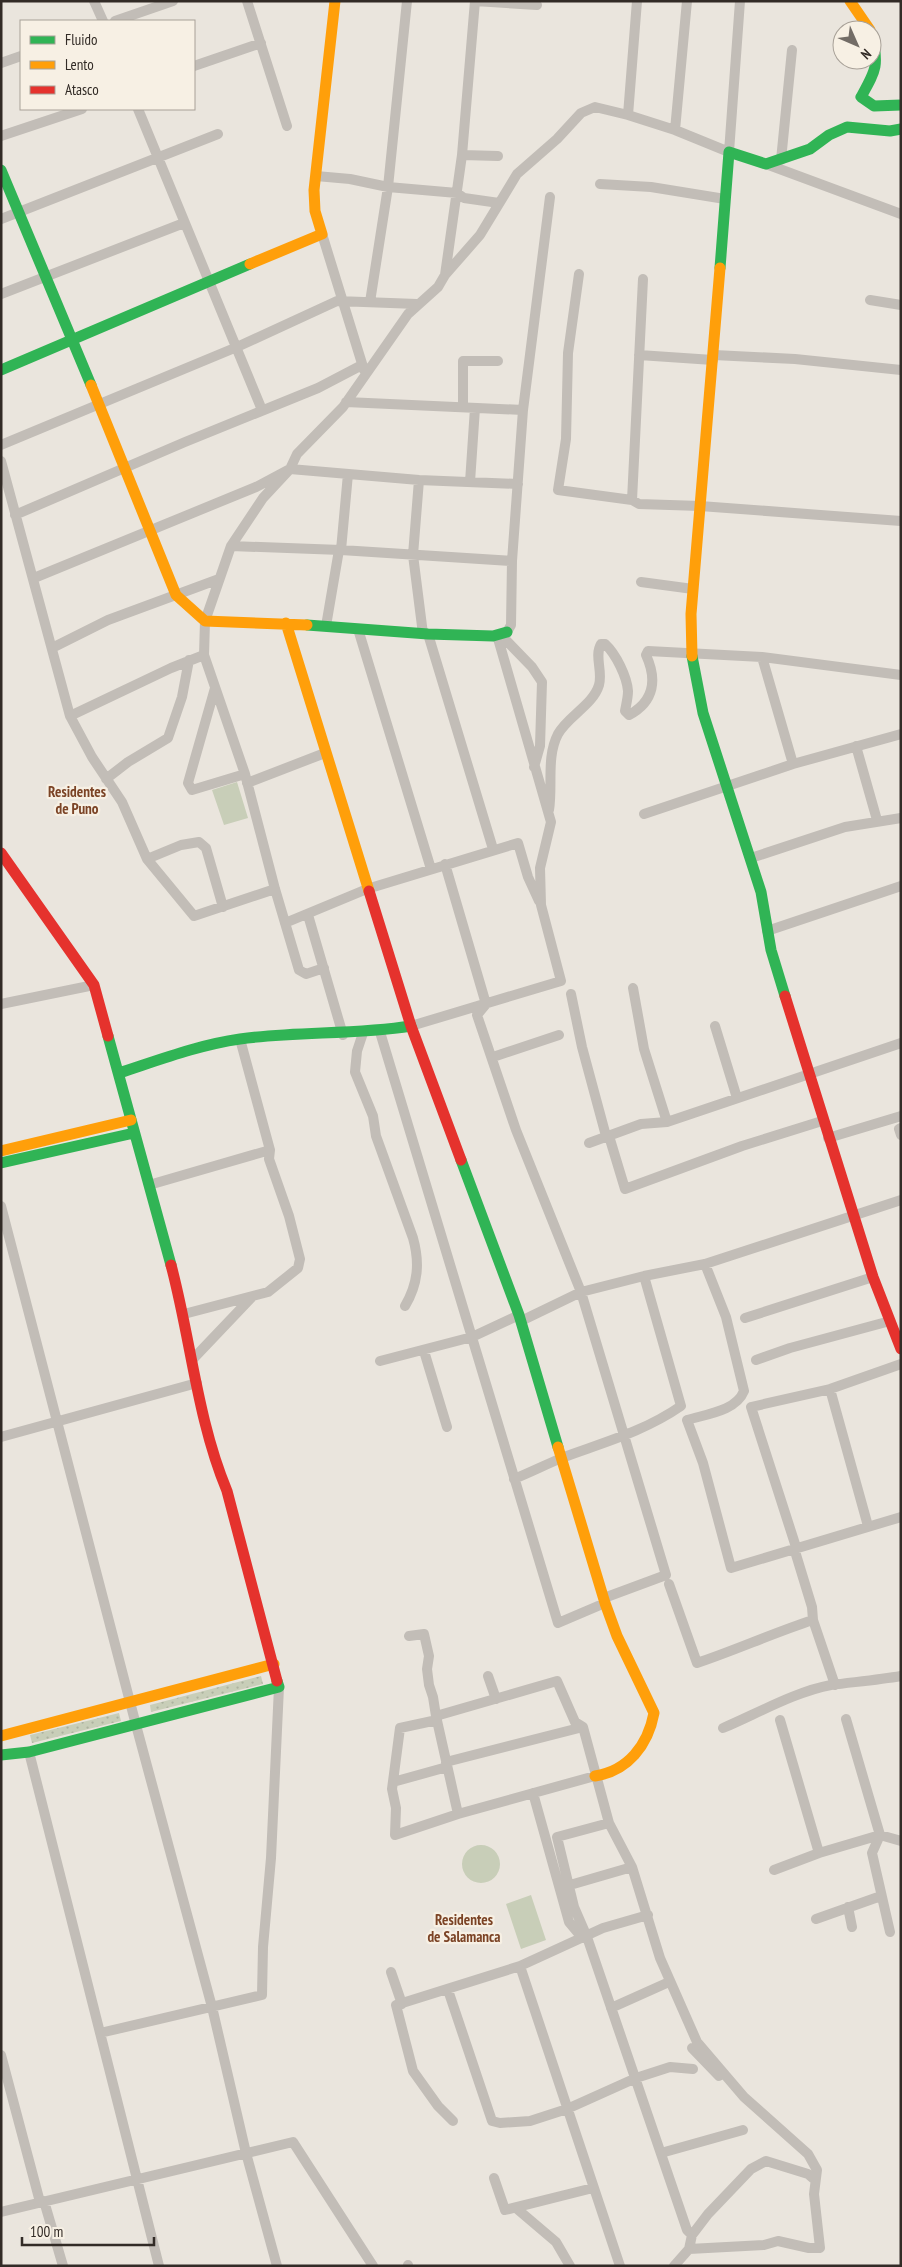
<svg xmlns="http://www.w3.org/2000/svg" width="902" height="2267" font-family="'PT Sans Narrow',sans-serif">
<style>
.grass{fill:url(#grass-dots)}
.park{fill:#c8ceb8}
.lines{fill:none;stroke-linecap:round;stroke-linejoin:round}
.street{stroke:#c2bdb7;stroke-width:10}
.fast{stroke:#30b455;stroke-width:11}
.slow{stroke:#ff9f0a;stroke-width:11}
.jam{stroke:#e5322d;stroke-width:11}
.labels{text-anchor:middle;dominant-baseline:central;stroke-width:4.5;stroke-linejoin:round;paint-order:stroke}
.neighbourhood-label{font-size:15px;font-weight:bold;fill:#7b4325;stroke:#f7f0e4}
</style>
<defs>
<pattern id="grass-dots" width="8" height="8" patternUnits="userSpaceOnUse" patternTransform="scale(1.25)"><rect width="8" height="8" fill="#c8ceb8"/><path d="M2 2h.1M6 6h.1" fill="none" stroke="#acb19e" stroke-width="1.8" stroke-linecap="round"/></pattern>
</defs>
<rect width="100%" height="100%" fill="#eae5dd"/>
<!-- grass -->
<path class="grass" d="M261,1676L263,1684L151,1712L150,1705Z
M119,1713L121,1721L32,1743L30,1735Z"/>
<!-- park -->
<path class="park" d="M237,782L248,818L224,825L212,790Z
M462 1864a19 19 0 1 1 38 0a19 19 0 1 1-38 0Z
M531,1895L546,1940L521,1949L506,1904Z"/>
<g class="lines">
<!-- street -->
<path class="street" d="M94,1L103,21
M247,1L287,126
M475,1L537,5
M115,21L173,1
M1,63L21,56
M194,66L261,43
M138,109L262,410
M628,115L637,1
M675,130L687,1
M1,136L82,109
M462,155L498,156
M781,160L792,50
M766,164L901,214
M316,176L350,179L388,187L457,193L464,198L499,203
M600,184L651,187L725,199
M1,219L218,134
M322,234L364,370
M579,274L568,353L566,439L558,490L632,500L639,504L700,506L901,521
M445,275L462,155L475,1
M1,294L184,223
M870,300L901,305
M370,302L388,187L407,1
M639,355L713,360
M714,355L795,359L901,370
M346,402L523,410
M463,407V361H498
M1,445L237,347L337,301L417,304
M1,461L70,716L92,757L122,802L147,859L194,916L275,889
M419,480L413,555L423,634
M470,482L475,408
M632,500L643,279
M15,515L185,442L318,388L362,365
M231,546L341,550L512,561
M341,550L348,474
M34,578L256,487L290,469L419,480L518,484
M641,582L693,589
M326,626L339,550
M358,629L431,869
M507,632L511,625L512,561L523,410L550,197
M428,634L493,849
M501,635L532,667L542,682L540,746L534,767
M52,648L108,620L219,579
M762,657L793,764
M215,688L188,783L192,790L245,774
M70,716L171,668L204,655
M856,746L877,820
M106,779L128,762L168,738L182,697L189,660
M247,783L325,753
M549,810C553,786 546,757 558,734C568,716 593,705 599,685C603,671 594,656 601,644H605C616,654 627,677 628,691C628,698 626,705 625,711L629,715C655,701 657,679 646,655L648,651L762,657L901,675
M644,814L793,764L901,734
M751,858L845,827L901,818
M147,859L181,845L199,842L206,848L223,907
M445,864L486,1004L477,1015L516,1130L581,1292L666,1575L604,1598
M308,915L343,1035
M285,923L367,889L518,843L528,877L539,901
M767,931L901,886
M324,968L306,974L299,970L275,889L245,774L204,655L205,621L231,546L263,498L290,469L297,454L343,407L408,314L438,287L445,275L480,235L517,174L557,139L581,113L595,107L628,115L675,130L729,152L740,1
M633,988L644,1049L667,1122
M571,994L582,1047L606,1136
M1,1004L94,985
M411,1026L561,981L541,905L540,868L551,822L497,635
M715,1026L737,1098
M380,1032L558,1623L605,1603
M363,1033L357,1051L355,1072L373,1116L376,1136L413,1238C420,1263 418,1284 405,1306
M493,1057L559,1035
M901,1128L899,1129L901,1135
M609,1136L625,1189L742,1146L822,1121
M828,1138L901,1116
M589,1143L641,1124L667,1122L901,1043
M149,1185L270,1150
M1,1206L136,1725L212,2007L246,2153L277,2266
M705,1264L726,1317L744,1391C736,1411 707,1414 687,1420L703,1463L731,1568L901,1517
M184,1314L268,1292L298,1268L300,1259L289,1216L269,1159L270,1150L240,1039
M745,1318L873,1277
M521,1321L581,1292L644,1276L705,1264L901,1200
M424,1351L447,1427
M193,1359L253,1296
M756,1360L790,1348L890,1321
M380,1361L472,1337L519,1315
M830,1389L868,1526
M1,1437L197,1383
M514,1479C531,1472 547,1464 564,1457C605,1442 645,1431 681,1406L644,1276
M796,1547L751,1407L830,1389L901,1364
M794,1548L812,1607L813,1620L835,1685
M669,1584L697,1663C736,1650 773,1633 813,1620
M409,1636L424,1634L429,1656L427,1669L429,1685L433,1697L436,1716L458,1814
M488,1676L496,1699
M436,1716L557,1681L575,1722L583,1727L609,1823L632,1867L660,1958L697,2042L744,2097L808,2154L817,2170L814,2194L820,2248H809L778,2241L764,2245L689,2249
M846,1719L880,1835L872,1853L890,1932
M437,1720L400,1728L392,1789L396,1808L395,1835L458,1814L595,1776
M780,1720L819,1853
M723,1728C756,1714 797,1691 831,1685C854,1682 878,1680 901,1676
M29,1752L159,2266
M446,1762L583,1727
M393,1782L447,1767
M533,1793L569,1922L579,1934L587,1937L687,2230L692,2235
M774,1870L819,1853L880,1835L901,1841
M570,1885L632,1867
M848,1907L852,1927
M816,1919L881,1896
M587,1937L574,1907L557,1837L609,1823
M520,1966L620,2266
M391,1972L402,2004
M448,1990L492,2121L500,2123L530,2121L567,2109L636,2078L670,2067L693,2069
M611,2008L669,1982
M100,2033L262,1995L263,1947L271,1858L279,1687
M692,2048L719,2076
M1,2055L40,2202
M453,2121L438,2106L413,2071L396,2005L520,1966L603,1928L648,1915
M661,2153L743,2130
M494,2178L505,2210L593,2188
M44,2201L63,2266
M516,2208L556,2242L570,2266
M1,2212L293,2142L373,2266
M408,2265V2266
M674,2266L689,2249L692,2235L708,2214L751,2169L766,2161L808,2174L815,2180"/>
<!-- fast -->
<path class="fast" d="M872,35C879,66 876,70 861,97L874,106L901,105
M1,170L91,385
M720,268L729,152L766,164L810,149L829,135L847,127L890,131L901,129
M1,370L250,264
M307,625L428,634L493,636L507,632
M692,656L703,713L761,892L771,950L785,996
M108,1036L171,1265
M119,1073C159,1060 198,1045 240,1039C297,1031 354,1035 411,1026
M461,1160L519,1315L558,1447
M1,1163L134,1133
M1,1755L29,1752L279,1687L277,1681"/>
<!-- slow -->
<path class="slow" d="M850,1L870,30
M250,264L322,234L315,211L314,190L335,1
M91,385L176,595L205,621L307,625
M286,623L369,891
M692,656L691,614L720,268
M1,1151L131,1120
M558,1447L605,1603L617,1636L654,1713C648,1745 628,1771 595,1776
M1,1736L274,1664"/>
<!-- jam -->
<path class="jam" d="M1,853L94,985L108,1036
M369,891L411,1026L461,1160
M785,996L873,1277L901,1349
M171,1265C191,1340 197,1419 227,1491L277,1681"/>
</g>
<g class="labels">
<!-- neighbourhood labels -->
<g class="neighbourhood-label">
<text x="77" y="791">Residentes<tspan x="77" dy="17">de Puno</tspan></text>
<text x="464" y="1919">Residentes<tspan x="464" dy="17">de Salamanca</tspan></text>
</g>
</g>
<!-- border -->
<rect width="902" height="2267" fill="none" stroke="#322b26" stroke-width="5"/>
<!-- legend -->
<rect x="20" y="20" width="175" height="90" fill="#f7f0e4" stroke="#a8a198"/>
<rect x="30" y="36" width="25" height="8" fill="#30b455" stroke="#a8a198"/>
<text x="65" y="45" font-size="15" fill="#322b26">Fluido</text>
<rect x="30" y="61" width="25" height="8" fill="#ff9f0a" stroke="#a8a198"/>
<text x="65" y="70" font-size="15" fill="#322b26">Lento</text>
<rect x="30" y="86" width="25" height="8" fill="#e5322d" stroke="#a8a198"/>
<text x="65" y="95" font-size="15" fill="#322b26">Atasco</text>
<!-- north arrow -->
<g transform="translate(857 45) rotate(135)"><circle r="24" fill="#f7f0e4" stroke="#a8a198"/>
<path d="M0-4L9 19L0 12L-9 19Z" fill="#726c66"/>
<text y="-8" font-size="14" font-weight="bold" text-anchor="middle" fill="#322b26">N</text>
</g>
<!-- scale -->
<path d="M22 2237v8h132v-8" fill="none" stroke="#322b26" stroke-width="2.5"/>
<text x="30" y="2237" font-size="15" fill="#322b26" stroke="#f7f0e4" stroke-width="4" paint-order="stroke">100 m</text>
</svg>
